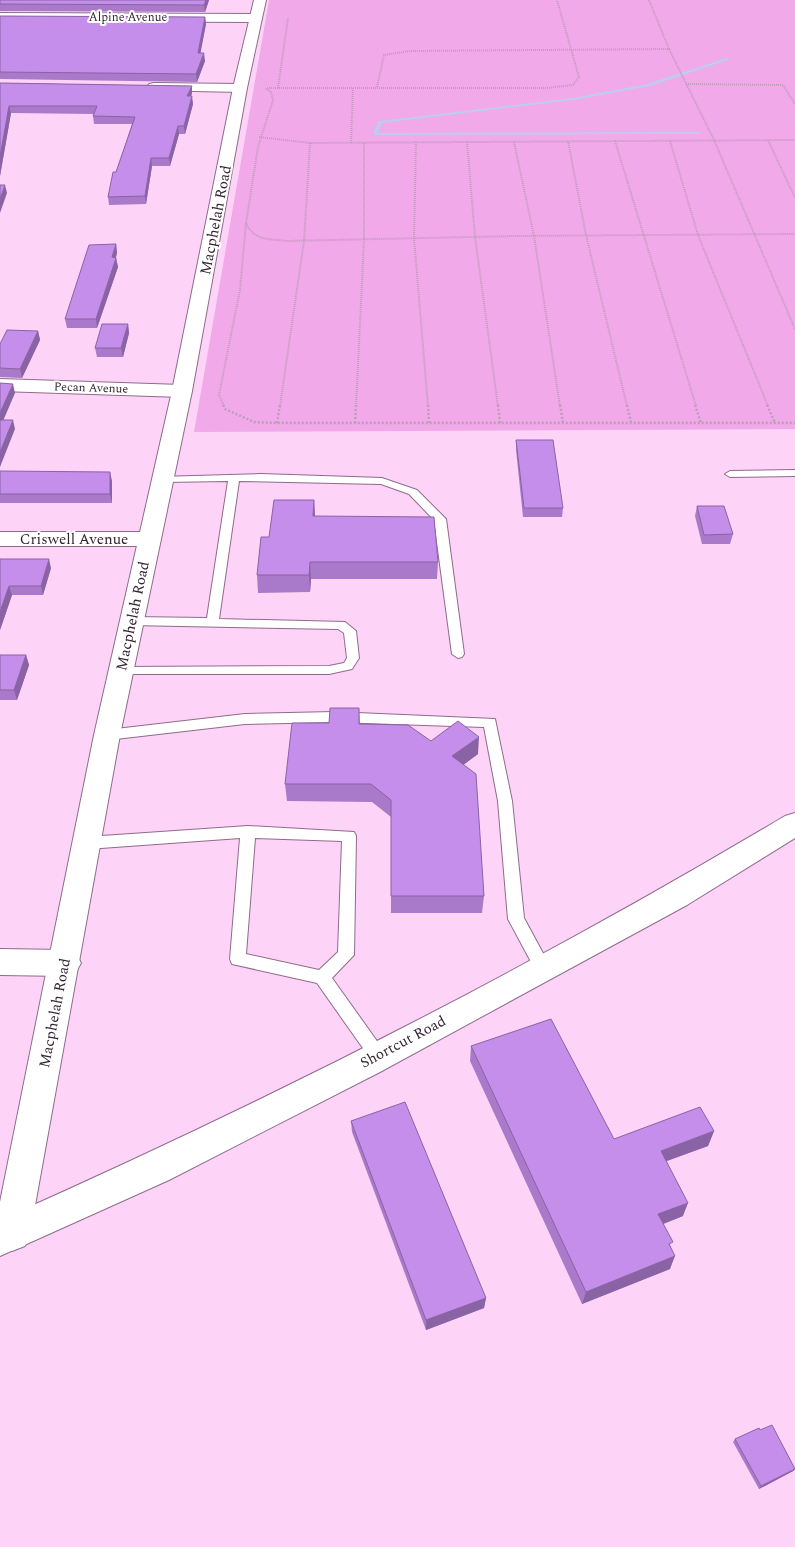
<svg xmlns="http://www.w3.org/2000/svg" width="795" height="1547" font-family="Spectral,serif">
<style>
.green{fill:#f1a9e9}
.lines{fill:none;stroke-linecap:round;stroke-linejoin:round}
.stream{fill:#becbf2;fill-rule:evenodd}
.service-casing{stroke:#8f6b8b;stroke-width:2}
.minor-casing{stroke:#8f6b8b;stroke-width:2}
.tertiary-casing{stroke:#8f6b8b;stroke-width:2}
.secondary-casing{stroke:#8f6b8b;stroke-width:2}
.path-far1{stroke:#be9db9;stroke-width:2;stroke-dasharray:1 1;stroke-linecap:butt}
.path{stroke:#be9db9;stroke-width:2.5;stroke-dasharray:2 2;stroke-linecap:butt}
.service{fill:#fff;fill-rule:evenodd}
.minor{fill:#fff;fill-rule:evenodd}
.tertiary{fill:#fff;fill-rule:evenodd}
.secondary{fill:#fff;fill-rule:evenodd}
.wall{fill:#a97ac9}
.shaded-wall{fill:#8963a4}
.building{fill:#c48eea;stroke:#8963a4}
.labels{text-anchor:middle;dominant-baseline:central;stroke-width:4;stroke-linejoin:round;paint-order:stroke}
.far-street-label{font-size:12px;fill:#342532;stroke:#fff}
.street-label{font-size:15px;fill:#342532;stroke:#fff}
</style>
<rect width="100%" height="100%" fill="#fdd4f7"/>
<!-- green -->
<path class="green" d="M269,0H795V429L194,432Z"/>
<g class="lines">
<!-- stream -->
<path class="stream" d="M727,58L731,59L650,86L573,100L382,123L378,133L700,132V134H698L375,135L373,134L378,122L380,121L573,98L647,84Z"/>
<defs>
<path id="service" d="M795,470V476L730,477L725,474L730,471Z
M261,474L382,478L417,490L446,519L464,654L462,657L458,658L452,654L434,520L409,494L381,484L239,481L219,619L345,622L356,631L359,658L352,669L329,674H116L115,671L116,668L121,667L329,666L344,663L347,658L344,633L338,629L131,625L125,621L131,617L207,618L228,481L162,482L158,481V477Z
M334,712L495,719L512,801L524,918L551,968L549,973L543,975L537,973L508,919L498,801L484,727L334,722L245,724L107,740L100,735L107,730L245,714Z
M248,826L354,832L356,836L354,955L332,978L384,1051L386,1056L384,1061L378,1063L372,1061L317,983L232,964L230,959L240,838L87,849L82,847L80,843L82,839L87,837ZM255,838L342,841L338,952L319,970L246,954Z"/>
<path id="minor" d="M0,13L256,14L262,18L256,22L0,21Z
M154,83L240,84L247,88L240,92L149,90L147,87L149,84Z
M0,379L182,385L189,387L192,391L189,395L182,397L0,391Z
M0,532H149L157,534L160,539L157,544L149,546H0Z
M0,949L65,950L76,954L81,963L76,972L65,976L0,975Z"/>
<path id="tertiary" d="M254,0H266L247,88L192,391L120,735L30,1233L25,1246L12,1251L0,1246V1202L94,735L172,391L233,88Z"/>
<path id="secondary" d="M795,813V838L687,905L380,1072L169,1180L0,1256V1220C269,1101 532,967 785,816Z"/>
</defs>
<!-- service casing -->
<use href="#service" class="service-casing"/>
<!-- minor casing -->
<use href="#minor" class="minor-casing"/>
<!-- tertiary casing -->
<use href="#tertiary" class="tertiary-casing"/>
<!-- secondary casing -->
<use href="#secondary" class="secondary-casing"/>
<!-- path-far1 -->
<path class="path-far1" d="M649,0L669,49
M686,84L783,85L795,104
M377,87L384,55L410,51L669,49L714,140L795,329
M267,88H547L573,85L579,77L557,0
M278,88L288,18
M259,137L310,143L795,140
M768,140L795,198
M568,141L586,235L627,406
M615,141L696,406
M670,141L698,235L768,406
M416,142L414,238L428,406
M467,142L475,237L498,406
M514,142L534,236L560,406
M351,143L353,87
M246,223C254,241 270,239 287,241L514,236L795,234
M224,406L219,395L240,290L246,223L258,147L273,100L271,92L265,88
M280,406L304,241L310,143
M356,406L364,240V143"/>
<!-- path -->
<path class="path" d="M223,405L225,409L254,422L277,423H795
M428,405L429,423
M498,405L500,423
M560,405L563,423
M627,405L631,423
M695,405L701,423
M767,405L775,423
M277,423L280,405
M355,423L356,405"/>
<!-- service -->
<use href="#service" class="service"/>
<!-- minor -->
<use href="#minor" class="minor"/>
<!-- tertiary -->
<use href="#tertiary" class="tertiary"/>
<!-- secondary -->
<use href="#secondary" class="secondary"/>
</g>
<!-- wall -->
<path class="wall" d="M0,0H209L205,12L0,11Z
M0,16L205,17L206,24L200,53L205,61L197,82L0,79Z
M0,83L192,86V93L191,96L193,104L185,134H179L170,166H152L146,204L109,205L108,197L132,124H94L93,116L94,114L11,113L0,176Z
M116,244L117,253L116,258L118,267L97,328H67L65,319Z
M128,324L129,333L123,357H97L95,348Z
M38,331L40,340L22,378L0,377V344Z
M516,440L563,508L562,517H523L516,450Z
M0,471L112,481V503H0Z
M314,500L315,516L438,562L437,579H311L310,592L258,593L257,575L269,537Z
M697,506L733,534L730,544H702L695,516Z
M0,559L51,568L43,595H12L0,630Z
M0,655H26L29,665L17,700H0Z
M359,708L360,724L431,741L478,754L463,765L484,896L482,913H391V817L372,802L287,801L285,784L329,723Z
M471,1046L614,1139L714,1131L708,1146L666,1161L683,1216L663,1224L671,1248L670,1269L582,1304L470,1061Z
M351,1121L486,1298L484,1308L426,1330L352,1132Z
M760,1430L795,1469L793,1471L759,1489L733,1442L735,1439Z"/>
<!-- shaded-wall -->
<path class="shaded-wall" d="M206,0H209L205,12L204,5Z
M205,17L206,24L199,61L198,53Z
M204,53L205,61L197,82L196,74Z
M192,86V93L188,104L187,96Z
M192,96L193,104L185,134L184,126Z
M9,106L11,113L0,176V157Z
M178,126L179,134L170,166L169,158Z
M151,158L152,166L146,204L145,196Z
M5,185L7,193L0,213V199Z
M116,244L117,253L113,266L112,257Z
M116,258L118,267L97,328L96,319Z
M128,324L129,333L123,357L121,348Z
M38,331L40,340L22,378L20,369Z
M13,384L15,393L0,428V413Z
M13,420L15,429L0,467V452Z
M110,472L112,481V503L110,494Z
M314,500L315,517L313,516Z
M49,559L51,568L43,595L41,586Z
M310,562L311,579L310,592L309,575Z
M9,586L12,595L0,630V612Z
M26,655L29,665L17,700L14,690Z
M479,737L478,754L451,774L452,756Z
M714,1131L708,1146L656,1165L661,1151Z
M688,1203L683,1216L653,1228L658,1214Z
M675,1256L670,1269L582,1304L586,1292Z
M486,1298L484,1308L426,1330V1320Z
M795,1469L793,1471L759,1489L761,1486Z"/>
<!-- building -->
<path class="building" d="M0,0H206L204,5L0,4Z
M0,16L205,17L198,53H204L196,74L0,72Z
M0,83L192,86L187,96H192L184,126H178L169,158H151L145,196L108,197L113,172H116L135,117L93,116L97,106H9L0,157Z
M0,185H5L0,199Z
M116,244L112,257L116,258L96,319H65L89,245Z
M102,324H128L121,348H95Z
M7,330L38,331L20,369L0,368V344Z
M0,383L13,384L0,413Z
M0,420H13L0,452Z
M516,440H553L563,508H524Z
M0,471L110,472V494H0Z
M274,500H314L313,516L434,517L438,562H310L309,575H257L261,537H269Z
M697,506H724L733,534L704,535Z
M0,559H49L41,586H9L0,612Z
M0,655H26L14,690H0Z
M330,708H359V724L408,725L431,741L458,721L479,737L452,756L476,774L484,896H391V800L371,784H285L292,723H329Z
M551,1019L614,1139L700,1107L714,1131L661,1151L688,1203L658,1214L673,1242L669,1244L675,1256L586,1292L471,1046Z
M405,1102L486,1298L426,1320L351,1121Z
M772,1425L795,1469L761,1486L735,1439L759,1428L760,1430Z"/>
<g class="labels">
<!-- far-street labels -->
<g class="far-street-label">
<text x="128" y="17">Alpine Avenue</text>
<text transform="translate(91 388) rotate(2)">Pecan Avenue</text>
</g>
<!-- street labels -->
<g class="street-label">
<text transform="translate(216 220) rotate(-79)">Macphelah Road</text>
<text x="74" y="539">Criswell Avenue</text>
<text transform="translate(133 616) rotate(-78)">Macphelah Road</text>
<text transform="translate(55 1013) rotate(-79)">Macphelah Road</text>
<text transform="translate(403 1042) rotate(-28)">Shortcut Road</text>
</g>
</g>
</svg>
